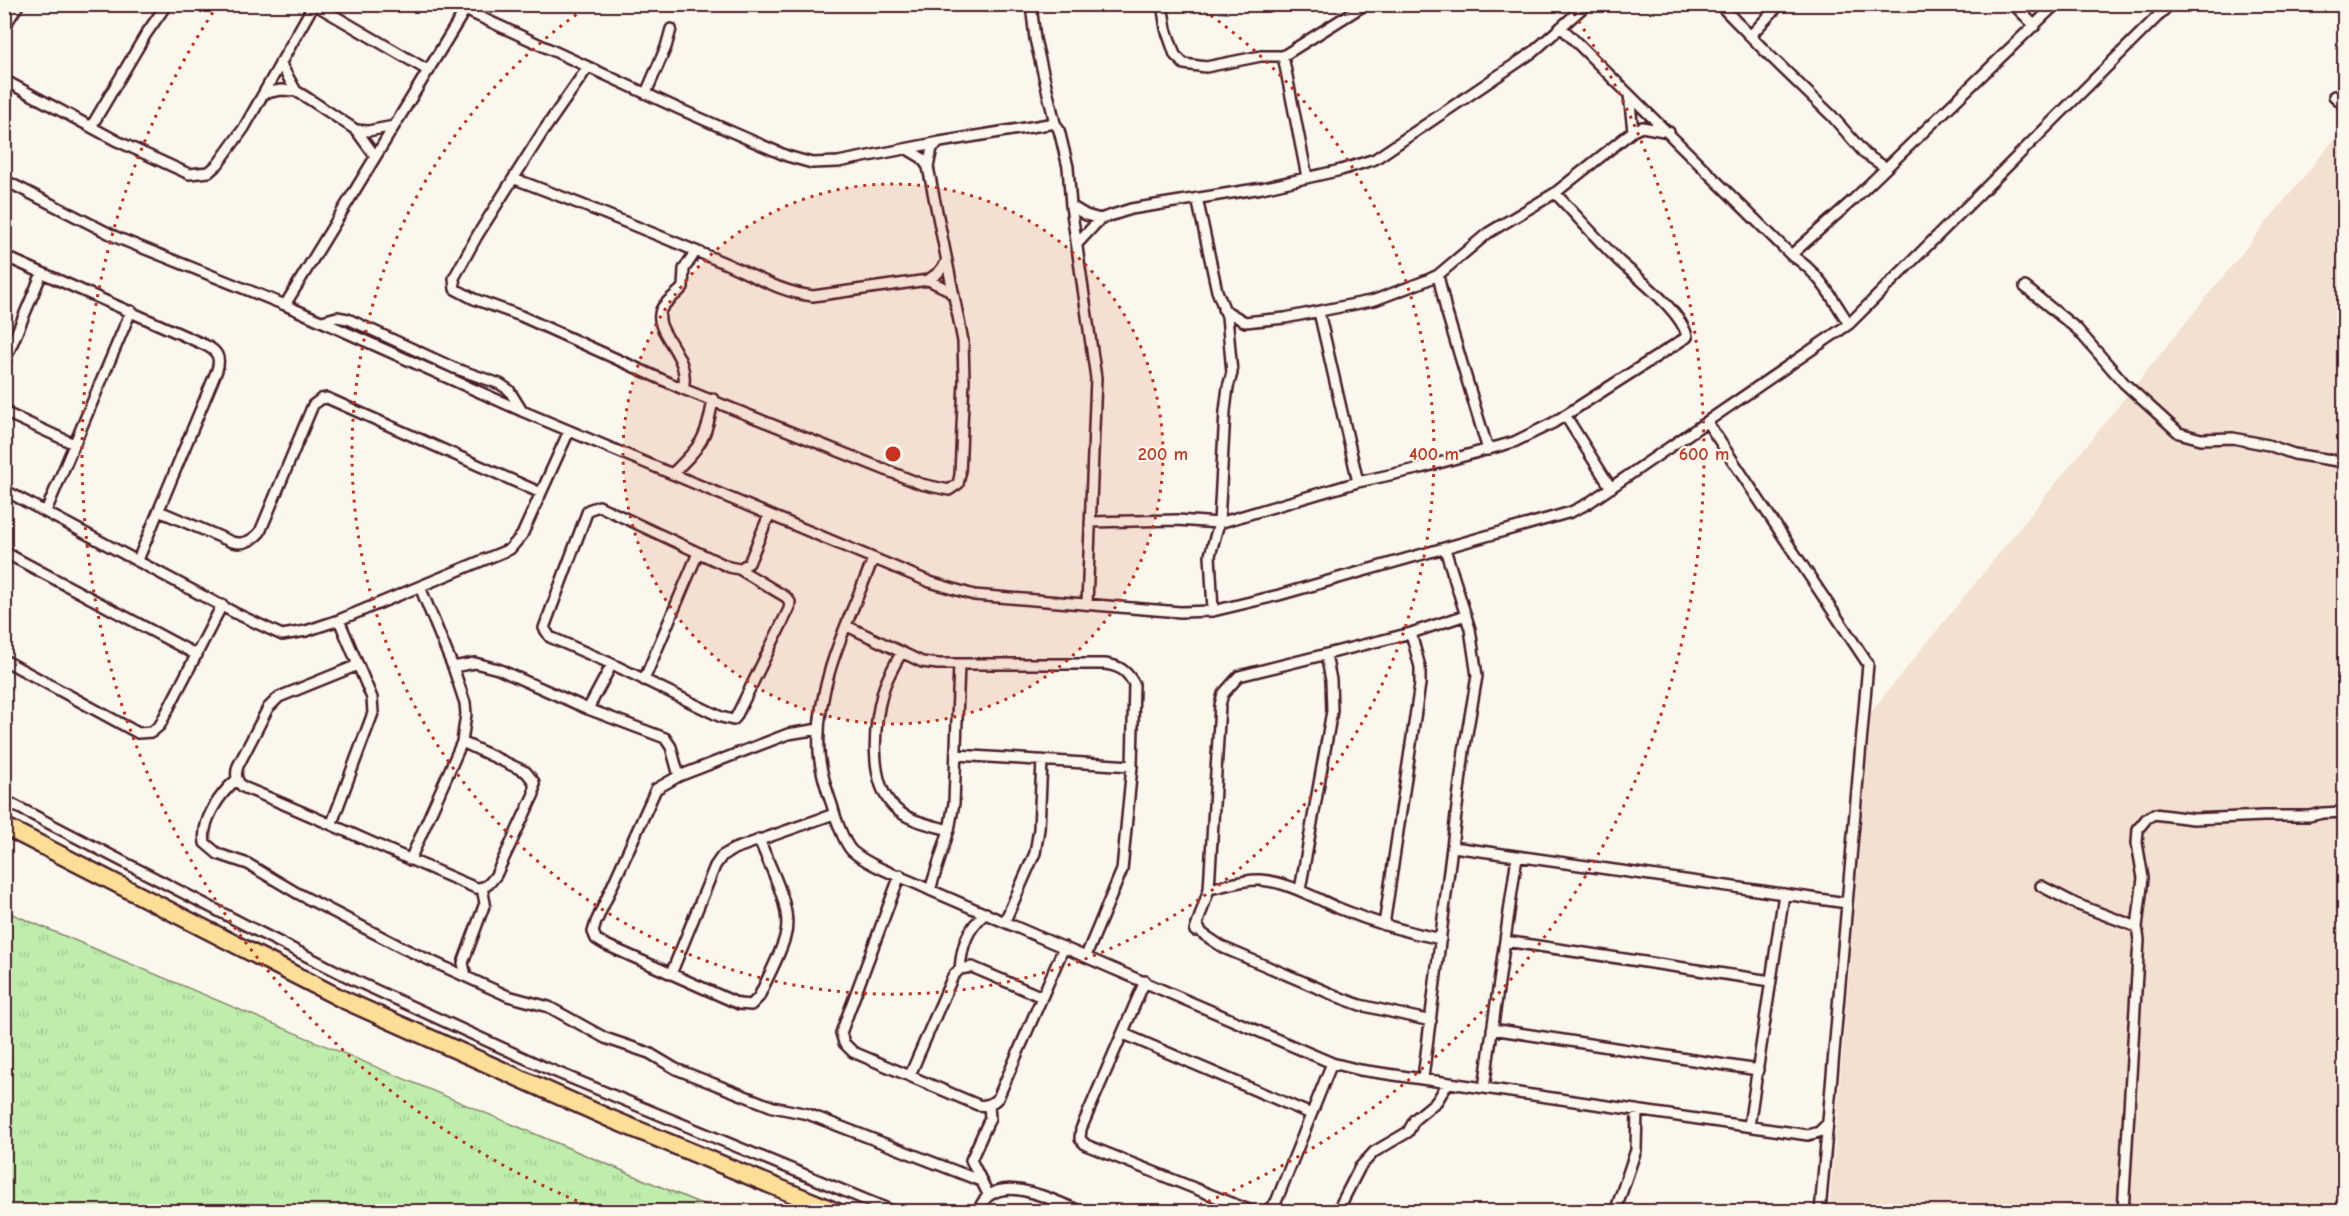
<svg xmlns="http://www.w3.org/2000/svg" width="2349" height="1216" font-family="'Comic Neue',sans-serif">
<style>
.built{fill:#f2e0d0}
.grass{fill:url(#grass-tufts);stroke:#84866c;stroke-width:1.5}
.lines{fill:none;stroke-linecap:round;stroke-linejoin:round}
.street-casing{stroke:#4a1f2b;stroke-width:14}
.highway-casing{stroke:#4a1f2b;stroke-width:21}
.street{stroke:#fbf7ec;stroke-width:9}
.highway{stroke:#fcde96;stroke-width:16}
.ring{fill:none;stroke:#c8321e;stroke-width:3;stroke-dasharray:3 6}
.centre{fill:#c8321e;stroke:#fbf7ec;stroke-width:3}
.ring-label{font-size:18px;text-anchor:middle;font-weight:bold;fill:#c8321e;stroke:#fbf7ec;stroke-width:4.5;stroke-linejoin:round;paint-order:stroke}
</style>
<defs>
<pattern id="grass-tufts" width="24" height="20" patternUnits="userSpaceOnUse" patternTransform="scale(1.5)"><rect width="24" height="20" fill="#beedac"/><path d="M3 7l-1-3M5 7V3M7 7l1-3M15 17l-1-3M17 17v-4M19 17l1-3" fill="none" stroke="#a5cb94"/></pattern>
</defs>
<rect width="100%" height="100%" fill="#fbf7ec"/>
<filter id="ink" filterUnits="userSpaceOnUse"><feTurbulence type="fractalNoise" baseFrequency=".0167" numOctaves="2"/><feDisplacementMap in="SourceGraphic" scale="12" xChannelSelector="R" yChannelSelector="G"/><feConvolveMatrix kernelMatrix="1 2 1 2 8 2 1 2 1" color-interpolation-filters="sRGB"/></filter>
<g filter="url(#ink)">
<!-- built -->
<path class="built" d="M2344,127V1211L1829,1212L1871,712Z"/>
<!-- grass -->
<path class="grass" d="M5,911L697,1202L727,1211H5Z"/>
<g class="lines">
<defs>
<path id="street" d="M314,4L429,71
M1031,4L1035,39L1055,123L1059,130L1068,167L1071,206L1096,378L1087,604
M1162,4L1166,29L1175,55L1184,64L1206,67L1261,56H1283L1366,4
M1719,4L1767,53L1832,116L1865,154L1885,167
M2013,4L2035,26
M465,10L677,108L787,156L812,163L838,162L940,142L1055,123
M4,27L19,4
M1562,28L1791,255C1818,271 1833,299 1849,324
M1750,36L1780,4
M1283,56L1307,177
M280,63L296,91
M588,67L542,133L477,236L454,278L455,289L474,299L521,316L683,389L921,484L949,490L958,484L960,475L964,380L963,341L928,167L932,148L940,142
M4,80L117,141L189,174L209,172L218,164L244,128L314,4
M265,93L281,90L296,91L309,99L356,130L375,156
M646,93L666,47L671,29
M1629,95L1633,131
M2334,96L2344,105
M91,127L146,34L167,4
M356,130L368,131L394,126
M907,149L922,158L928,167
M515,179C582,204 648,231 715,259C748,272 778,292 813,296L928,280L938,273L946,263
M4,180L118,238L285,305L522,411L930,582L974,595L1180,612L1213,611L1279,595L1571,512L1587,504L1849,324L2170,4
M1197,198L1217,291L1227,316L1232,373L1228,387L1225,411L1219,523L1210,555L1213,611
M1071,206L1086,215L1100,219
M1078,243L1100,219L1131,209L1262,188L1341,170L1375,159L1533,52L1587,4
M1791,255L1853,200L2056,4
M4,256L205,345C217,351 221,357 217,370L138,560
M1438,275L1446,310L1488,450
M928,280L947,289L954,296
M2025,287L2077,329L2124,383L2179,433L2201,439L2233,438L2268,445L2294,454L2344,462
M285,305L468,5
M1223,309L1245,322L1285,318L1375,300L1425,281L1438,275L1488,233L1555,193L1633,131L1642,127L1669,132
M1319,312L1358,482
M322,321L337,317L348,319L454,368L500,384L509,390L522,411
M4,363L42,273
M683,389C692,354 652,333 661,310C665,301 677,295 683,287L684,269L696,251
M4,412L74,444
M1565,415L1611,488
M1707,422L1868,664L1820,1212
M672,474C700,447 707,439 713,399
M4,490L235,613L282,635L306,631L339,620L510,549L522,535L569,431
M46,511L131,311
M159,511L232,542C244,545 252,541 260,532L313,405L321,399L327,398L541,493
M1090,522L1177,520L1219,523L1358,482L1421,468L1514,442L1553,423L1687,337C1683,313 1638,278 1619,261C1597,239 1576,215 1555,193
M4,552L197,655
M873,559C849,621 815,683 819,752C820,770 826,788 832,805C835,817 844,843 852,851C872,868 906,878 930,890L1332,1063L1360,1070L1808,1135L1819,1132L1828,1123
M739,569L786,597L790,602L789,609L736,717L733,720L721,717L612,664L550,637L544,628L588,510L599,506L729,567L739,569L749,563L769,515
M847,626L922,662L938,664H1105C1120,666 1127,671 1134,684L1132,766L1122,870L1086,956
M901,653C895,665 887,677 883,691C874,723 868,781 894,807C907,821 932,825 949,830
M4,660L138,733L152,732L160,725L222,605
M358,665L279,697L268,708L238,766C235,775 236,781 243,787C321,819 398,855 476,888C487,888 490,883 496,875L534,794V782L526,772L462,742
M453,667L475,663L498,669L588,709L665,738L671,747L679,776
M644,680L698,553
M588,709L612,664
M956,755L1132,766
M237,779C220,794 201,820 205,843L218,854L248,864L297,893L405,949L508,996L549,1007L605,1038L649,1053L676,1069L773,1107L808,1114L981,1181
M4,800L255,930L356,981L544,1067L895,1212
M332,823L373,713L372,698L339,620
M759,839C769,866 794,909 785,937C779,958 767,978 759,997L751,1005L739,1004L604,944L596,939L593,932L596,922L656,789L679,776L788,734L819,729
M1453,847L1847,903
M410,860L462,742L466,714L465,703L453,667L420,587
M900,875L841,1033L844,1043L853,1052L978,1105C986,1107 992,1104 998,1098L1064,947
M2041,886L2076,904L2137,927
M1209,889C1225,886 1244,879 1260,880C1288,882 1313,897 1338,908C1372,922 1405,932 1441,939
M930,890L949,830L954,803L959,664
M1300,890L1332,711L1331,680L1326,655
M1005,921L1035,853L1039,829L1042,760
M1384,925L1420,684V667L1411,633
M1505,941L1771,981
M960,969C962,945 967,929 986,913
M671,974L715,866L722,856L734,849L834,814
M466,976L463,963L485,903L482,888
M1145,981L1081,1129L1080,1139L1086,1145L1254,1212
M1431,1021L1360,1005L1341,998L1224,948L1203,934L1198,927L1195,931L1209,889L1220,705L1223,694L1239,676L1411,633L1466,615
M1492,1029L1758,1070
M1124,1034L1311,1114
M910,1075L953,976L960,969L972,967L1042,997
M1423,1078L1464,751L1477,676L1470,629L1445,549
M1484,1088L1517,856
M1749,1126L1784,894
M988,1194L971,1160L990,1118L989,1105
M978,1212C993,1167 1053,1201 1083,1212
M1266,1212L1276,1202L1332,1063
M1337,1212L1360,1167L1374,1152L1408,1132L1415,1119L1437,1101L1448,1083
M1615,1212L1636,1150L1637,1110
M2123,1212L2139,940L2137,927L2143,878L2137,843L2138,829L2147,818L2154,814L2193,819L2264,816H2309L2323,813L2344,812"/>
<path id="highway" d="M4,826L342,999L611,1119L837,1212"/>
</defs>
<!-- street casing -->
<use href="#street" class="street-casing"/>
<!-- highway casing -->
<use href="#highway" class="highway-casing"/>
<!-- street -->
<use href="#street" class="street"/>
<!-- highway -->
<use href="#highway" class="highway"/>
</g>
</g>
<!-- distance rings -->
<circle cx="893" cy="454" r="270" fill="#c8321e" fill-opacity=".12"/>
<g class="ring">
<circle cx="893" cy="454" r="270"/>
<path d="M1196 5A541 541 0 1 1 590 5"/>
<path d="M602 1211A811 811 0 0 1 217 6M1569 6A811 811 0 0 1 1184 1211"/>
</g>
<circle cx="893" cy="454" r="9" class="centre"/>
<g class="ring-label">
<text x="1163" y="460">200 m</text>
<text x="1434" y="460">400 m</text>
<text x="1704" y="460">600 m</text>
</g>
<!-- margin -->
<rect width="2349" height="1216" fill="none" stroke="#fbf7ec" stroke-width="24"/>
<rect x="12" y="12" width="2325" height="1192" fill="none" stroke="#4a1f2b" stroke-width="2" filter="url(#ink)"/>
</svg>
